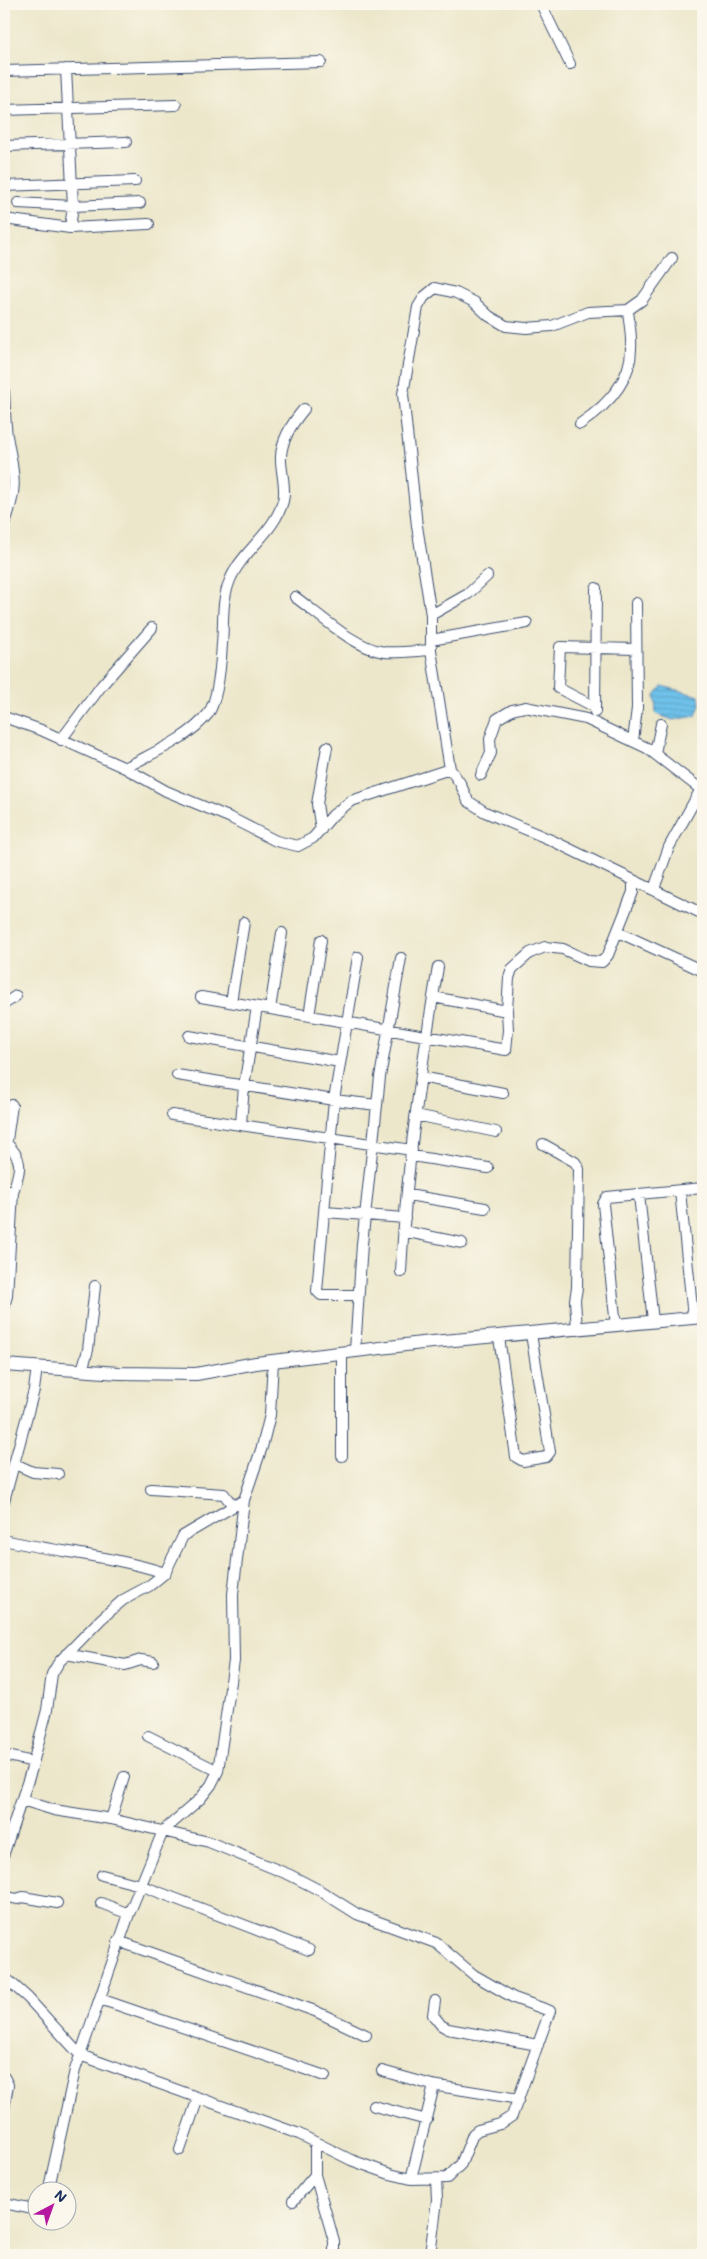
<svg xmlns="http://www.w3.org/2000/svg" width="707" height="2259" font-family="Mali,sans-serif">
<style>
.water{fill:url(#water-rules);stroke:#4679a5}
.lines{fill:none;stroke-linecap:round;stroke-linejoin:round}
.minor-casing{stroke:#3a4b6e;stroke-width:12}
.tertiary-casing{stroke:#3a4b6e;stroke-width:14}
.minor{stroke:#fff;stroke-width:10}
.tertiary{stroke:#fff;stroke-width:12}
</style>
<defs>
<pattern id="water-rules" width="6" height="5" patternUnits="userSpaceOnUse" patternTransform="scale(1.25)"><rect width="6" height="5" fill="#70c3ec"/><path d="M0 2.5h6" fill="none" stroke="#5b9fc2"/></pattern>
</defs>
<rect width="100%" height="100%" fill="#fbf7ec"/>
<filter id="ink" filterUnits="userSpaceOnUse"><feTurbulence type="fractalNoise" baseFrequency=".02" numOctaves="2"/><feDisplacementMap in="SourceGraphic" scale="10" xChannelSelector="R" yChannelSelector="G"/><feConvolveMatrix kernelMatrix="1 2 1 2 8 2 1 2 1" color-interpolation-filters="sRGB"/></filter>
<filter id="wash" filterUnits="userSpaceOnUse"><feTurbulence type="fractalNoise" baseFrequency=".0096" numOctaves="4" result="noise"/><feDisplacementMap in="SourceGraphic" scale="20" xChannelSelector="R" yChannelSelector="G"/><feGaussianBlur stdDeviation="1.12" result="paint"/><feColorMatrix in="noise" values="0 0 0 0 0 0 0 0 0 0 0 0 0 0 0 0 0 1.4 0 .05"/><feComposite in="paint" operator="in"/></filter>
<g filter="url(#wash)">
<rect width="100%" height="100%" fill="#ece7ca"/>
<!-- water -->
<path class="water" d="M662,686L699,696L700,704L696,716L673,720L656,714L655,695Z"/>
</g>
<g filter="url(#ink)">
<g class="lines">
<defs>
<path id="minor" d="M541,4L570,64
M66,69L73,206L70,228
M4,71L321,62
M4,110L176,105
M4,146L126,142
M4,186L135,181
M18,203L73,206L140,203
M4,219L70,228L149,224
M628,310L642,300L672,258
M4,392C5,407 5,422 7,436C14,474 19,487 4,525
M580,424C605,407 631,382 631,349C632,336 629,323 628,310L588,312L552,326L526,328L506,326L489,316L474,302L456,293L435,288L424,297L418,307L403,394L417,526L431,615V650L450,769L460,783L468,801L485,812L551,840L703,914
M295,597C319,614 354,648 384,652C399,653 415,651 431,650
M431,615L468,594L487,576
M431,640L527,623
M595,707L558,688L560,647L635,649
M595,712L596,588
M4,717L41,730L125,768L166,791L231,818L276,841L298,846L313,838L333,815L351,801L450,769
M61,740L102,685L152,628
M633,741L637,708L636,603
M655,753L661,724
M125,768C152,753 188,739 208,714C218,700 221,661 222,644C224,622 221,601 230,580C242,551 275,532 283,501C287,486 280,471 281,456C282,438 293,422 304,409
M481,775L491,753L490,739L497,719L512,710L525,707L586,719L647,748L703,791
M321,830L317,804L327,747
M654,889L669,847L701,789
M618,932L703,971
M358,957L334,1100L317,1291L321,1295H358
M201,997L506,1050L508,1030L507,1011L509,978L512,969L530,953L545,947L563,949L589,961L602,962L608,955L633,892V880
M433,997L507,1011
M231,1002L244,922
M4,1004L16,996
M270,1009L282,933
M309,1016L321,940
M189,1036L340,1062
M177,1075L334,1100L377,1105
M421,1077L503,1093
M172,1115L412,1150
M416,1115L496,1132
M241,1124L244,1086L257,1007
M5,1142C25,1160 20,1169 13,1192
M4,1144L7,1140L12,1105
M543,1144L575,1162L579,1169L577,1288L575,1300L577,1330
M412,1156L488,1168
M4,1189L13,1192L7,1296L4,1306
M680,1191L693,1317
M408,1195L485,1208
M639,1195L653,1321
M325,1212L405,1218
M403,1231L462,1243
M401,1272C406,1170 421,1068 438,967
M616,1326L603,1204L607,1197L703,1188
M499,1337L516,1457L523,1461L546,1457L550,1452L531,1334
M355,1351L362,1244L380,1077L401,958
M82,1370L88,1350L95,1286
M342,1456V1353
M15,1464L33,1472L58,1474
M151,1489L224,1494L233,1506
M4,1501L34,1390L37,1367
M4,1540C57,1552 113,1556 165,1573
M66,1654L125,1665L141,1660L153,1662
M148,1736L218,1771
M4,1755L33,1762
M111,1819L124,1777
M4,1853L31,1771L47,1710L52,1674L59,1662L101,1619L123,1600L149,1586L165,1573L183,1536L244,1500L262,1447L270,1415L273,1361
M102,1875L140,1885L309,1950
M4,1896L17,1899L23,1897L57,1903
M101,1903L129,1914
M118,1941L315,2011L366,2035
M4,1979L9,1981L28,1998L80,2055L299,2134L351,2160L390,2174L411,2179L447,2178L461,2164L473,2134L478,2130L500,2124L512,2116L550,2011L514,1998L474,1975L436,1943L357,1914L319,1890L290,1875L209,1842L111,1819L54,1810L22,1800
M100,1999L325,2076
M435,2001L433,2015L441,2025L448,2029L538,2045
M382,2071L432,2085L433,2090L411,2179
M4,2077L8,2085L4,2108
M432,2085L519,2099
M374,2106L427,2120
M315,2143V2175L334,2241V2255
M180,2150L198,2098
M48,2192L75,2070L129,1914L163,1831L200,1799L211,1785L218,1771L234,1661L233,1594L244,1500
M293,2201L315,2175
M4,2203L38,2210
M430,2255L437,2200L436,2179"/>
<path id="tertiary" d="M4,1365L119,1373L196,1374L256,1363L422,1343L703,1317"/>
</defs>
<!-- minor casing -->
<use href="#minor" class="minor-casing"/>
<!-- tertiary casing -->
<use href="#tertiary" class="tertiary-casing"/>
<!-- minor -->
<use href="#minor" class="minor"/>
<!-- tertiary -->
<use href="#tertiary" class="tertiary"/>
</g>
</g>
<!-- margin -->
<rect width="707" height="2259" fill="none" stroke="#fbf7ec" stroke-width="20"/>
<!-- north arrow -->
<g transform="translate(52 2206) rotate(41)"><circle r="24" fill="#fbf7ec" stroke="#a1a7b3"/>
<path d="M0-4L9 19L0 12L-9 19Z" fill="#b5179e"/>
<text y="-8" font-size="14" font-weight="bold" text-anchor="middle" fill="#1b2f5e">N</text>
</g>
</svg>
